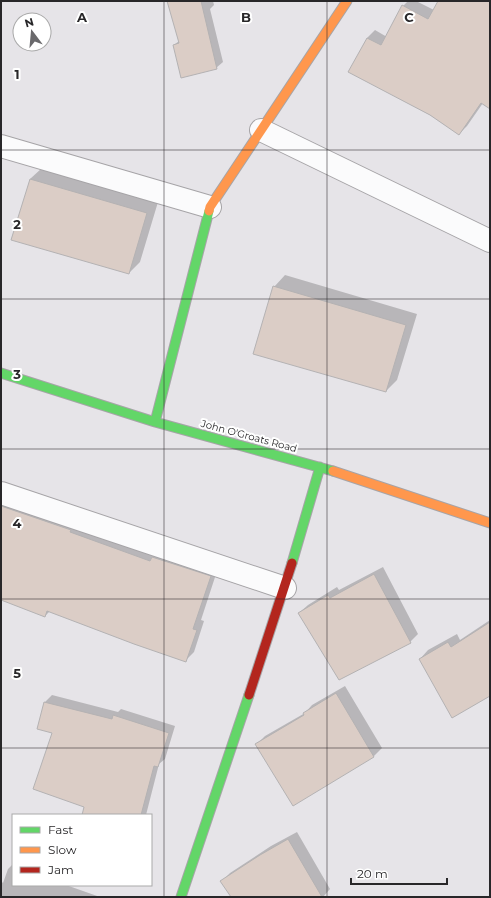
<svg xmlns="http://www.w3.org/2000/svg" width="491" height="898" font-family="Montserrat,sans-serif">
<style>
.shadow{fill:#0003}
.building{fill:#dbcdc6;stroke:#b4b2b3}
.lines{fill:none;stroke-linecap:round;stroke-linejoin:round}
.street-casing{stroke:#a6a4a7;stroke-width:24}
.fast-casing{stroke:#a6a4a7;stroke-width:11}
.slow-casing{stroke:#a6a4a7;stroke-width:11}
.jam-casing{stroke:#a6a4a7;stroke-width:11}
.street{stroke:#fbfbfc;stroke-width:22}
.fast{stroke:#63d668;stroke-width:9}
.slow{stroke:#ff974d;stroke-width:9}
.jam{stroke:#b3261e;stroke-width:9}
.grid{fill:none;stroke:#282729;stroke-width:1;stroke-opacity:0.55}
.labels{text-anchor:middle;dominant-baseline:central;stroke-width:4;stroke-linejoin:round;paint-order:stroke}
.street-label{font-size:10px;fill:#282729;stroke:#fff}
.grid-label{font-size:13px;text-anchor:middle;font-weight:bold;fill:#282729;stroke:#fff;stroke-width:4;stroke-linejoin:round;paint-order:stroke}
</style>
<rect width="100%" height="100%" fill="#e6e4e8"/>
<!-- shadow -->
<path class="shadow" d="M168,1H213L214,5L210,9L223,62L216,68L174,45L179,41Z
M408,1H416L434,10L439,1H490V108L483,103L467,126L459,134L430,115L350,71L367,38L375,30L387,37L403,6Z
M42,168L158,202L140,262L129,273L30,179Z
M285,275L417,314L397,380L386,391L274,287Z
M1,494L218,568L201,620L204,621L194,652L185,661L50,611L45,616L1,599Z
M383,567L418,634L410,642L299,613L308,605L337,587L339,590Z
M490,620V695L420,659L428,650L457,634L460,640Z
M345,686L382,748L374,756L293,804L257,744L265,736L305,713L312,705Z
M52,695L118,712L121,709L175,726L165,759L159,764L146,815H83L86,806L54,732L45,702Z
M297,832L330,889L323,897H232L222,881L230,873L271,846Z
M13,864V885H66L100,897H1V881L3,883L8,869Z"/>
<!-- building -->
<path class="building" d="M167,1H201L217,69L181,78L173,45L179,43Z
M438,1H490V109L481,103L459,135L430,115L348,72L367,38L381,45L402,5L428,19Z
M30,179L147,213L129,274L11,240Z
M273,286L406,325L386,392L253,354Z
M1,506L71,530L70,532L150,561L152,557L211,576L193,629L197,630L186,662L134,644L47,611L45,617L1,600Z
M374,574L411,643L339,680L298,613L328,595L330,598Z
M490,622V696L452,718L419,659L448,642L451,647Z
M336,693L374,757L293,806L255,744L304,715L303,713Z
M44,702L112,719L113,715L169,733L158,767L154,766L141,815H82L84,807L33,789L52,733L37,729Z
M288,839L322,897H231L220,881L260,855Z"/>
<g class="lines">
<defs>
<path id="street" d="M261,130L490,241
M1,146L210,207
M1,493L285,588"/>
<path id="fast" d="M1,373L155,422L333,471
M155,422L209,211
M292,563L320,467
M181,897L249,695"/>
<path id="slow" d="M209,211L210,207L347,1
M333,471L490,523"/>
<path id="jam" d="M249,695L292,563"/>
</defs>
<!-- street casing -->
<use href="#street" class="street-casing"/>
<!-- fast casing -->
<use href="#fast" class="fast-casing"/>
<!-- slow casing -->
<use href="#slow" class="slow-casing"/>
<!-- jam casing -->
<use href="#jam" class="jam-casing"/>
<!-- street -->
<use href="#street" class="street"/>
<!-- fast -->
<use href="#fast" class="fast"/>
<!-- slow -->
<use href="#slow" class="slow"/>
<!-- jam -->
<use href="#jam" class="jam"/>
</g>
<!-- grid -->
<path class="grid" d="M164,1V897M327,1V897M1,150H490M1,299H490M1,449H490M1,599H490M1,748H490"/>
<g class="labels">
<!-- street labels -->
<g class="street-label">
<text transform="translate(249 436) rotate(15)">John O'Groats Road</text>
</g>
</g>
<g class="grid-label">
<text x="82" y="22">A</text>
<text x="246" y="22">B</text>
<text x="409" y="22">C</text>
<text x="17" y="79">1</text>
<text x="17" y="229">2</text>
<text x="17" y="379">3</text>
<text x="17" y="528">4</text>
<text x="17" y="678">5</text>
</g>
<!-- border -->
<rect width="491" height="898" fill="none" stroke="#282729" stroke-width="4"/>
<!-- legend -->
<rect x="12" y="814" width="140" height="72" fill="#ffffff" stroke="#a9a9a9"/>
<rect x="20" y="827" width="20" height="6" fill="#63d668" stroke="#a9a9a9"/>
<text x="48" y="834" font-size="12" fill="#282729">Fast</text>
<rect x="20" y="847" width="20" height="6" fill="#ff974d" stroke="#a9a9a9"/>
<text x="48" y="854" font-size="12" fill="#282729">Slow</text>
<rect x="20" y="867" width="20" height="6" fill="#b3261e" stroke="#a9a9a9"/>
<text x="48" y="874" font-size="12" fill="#282729">Jam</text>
<!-- north arrow -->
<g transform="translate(32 32) rotate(344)"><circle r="19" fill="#ffffff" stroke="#a9a9a9"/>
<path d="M0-3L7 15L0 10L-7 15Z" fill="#6a696c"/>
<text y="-6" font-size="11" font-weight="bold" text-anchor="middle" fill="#282729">N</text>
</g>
<!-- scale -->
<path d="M351 878v6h96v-6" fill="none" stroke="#282729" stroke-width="2"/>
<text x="357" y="878" font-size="12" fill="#282729" stroke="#ffffff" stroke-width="3" paint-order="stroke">20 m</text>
</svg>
